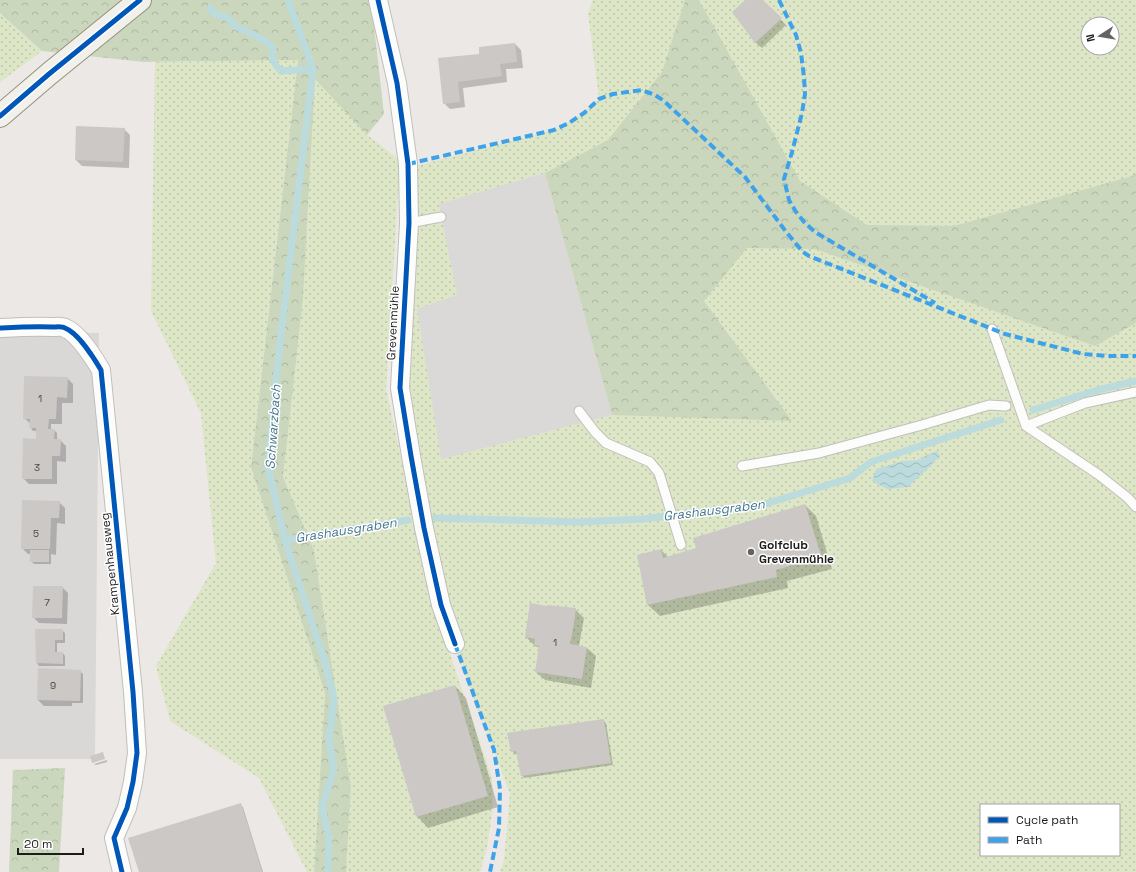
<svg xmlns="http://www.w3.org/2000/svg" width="1136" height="872" font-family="'Space Grotesk',sans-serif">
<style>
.residential{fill:#dad8d7}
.grass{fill:url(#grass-dots);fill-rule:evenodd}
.forest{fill:url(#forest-crowns)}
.parking{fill:#dbd9d8}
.water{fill:url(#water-waves)}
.shadow{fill:#0003}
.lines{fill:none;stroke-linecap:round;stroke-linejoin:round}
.stream{stroke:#bbdbdc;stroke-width:7}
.building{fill:#ccc8c6}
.lane-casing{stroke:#c0bfbd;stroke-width:11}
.street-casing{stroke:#c0bfbd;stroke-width:20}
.secondary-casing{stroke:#94917f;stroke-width:24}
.lane{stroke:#fcfcfb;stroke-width:9}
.street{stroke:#fcfcfb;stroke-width:18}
.secondary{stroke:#f2f0ea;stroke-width:22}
.quiet{stroke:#3da2ea;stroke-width:4;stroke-dasharray:8 4;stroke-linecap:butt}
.cycleway-casing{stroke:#fff;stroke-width:8}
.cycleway{stroke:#0057b8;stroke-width:5}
.poi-dot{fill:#646362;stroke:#fff;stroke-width:1.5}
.labels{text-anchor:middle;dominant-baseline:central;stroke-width:3;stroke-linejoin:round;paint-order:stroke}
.number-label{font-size:10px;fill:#484746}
.street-label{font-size:12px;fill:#1c1c1c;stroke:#fff}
.poi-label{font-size:12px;font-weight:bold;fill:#1c1c1c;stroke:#fff;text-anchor:start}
.water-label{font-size:13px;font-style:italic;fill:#47788e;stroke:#fff}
</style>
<defs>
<pattern id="grass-dots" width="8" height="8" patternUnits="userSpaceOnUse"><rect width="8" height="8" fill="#dde6c6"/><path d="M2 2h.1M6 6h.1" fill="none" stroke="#bdc5aa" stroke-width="1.8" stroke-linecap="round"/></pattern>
<pattern id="forest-crowns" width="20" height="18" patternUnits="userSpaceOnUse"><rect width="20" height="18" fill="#cbd7bc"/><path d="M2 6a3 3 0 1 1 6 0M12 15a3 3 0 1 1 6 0" fill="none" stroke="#aeb8a1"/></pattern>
<pattern id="water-waves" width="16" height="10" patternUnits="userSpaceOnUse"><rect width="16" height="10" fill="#bbdbdc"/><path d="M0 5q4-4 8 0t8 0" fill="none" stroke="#a0bbbc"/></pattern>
</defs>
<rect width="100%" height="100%" fill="#ebe8e5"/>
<!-- residential -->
<path class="residential" d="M0,330L99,333L95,759H0Z"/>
<!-- grass -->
<path class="grass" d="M593,0H1136V872H500L504,860L510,794L440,608L403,459L390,391L403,226L404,169L554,130C572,121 584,113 599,99L588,13ZM1088,24H1112V48H1088ZM981,805H1119V855H981Z
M0,13L42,51L0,82Z
M298,60L251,466L325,693L314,872H307L259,778L170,721L156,666L216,563L201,413L151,311L155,62Z
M315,78L367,135L400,160L386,389L434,607L492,778L493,807L487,848L480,872H346L351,787L314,550L283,477L303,299Z"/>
<!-- forest -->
<path class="forest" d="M0,0H371L384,114L367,135L315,79L303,299L283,477L314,550L351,787L346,872H314L325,693L251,467L298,60L144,62L42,51L0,13Z
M685,0H699L800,181L867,225L954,226L1129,177L1136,174V323L1095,346L815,249L747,248L704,301L792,421L612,415L545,173L608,140L662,72Z
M65,768L59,872H9L13,770Z"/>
<!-- parking -->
<path class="parking" d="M545,173L612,415L441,459L417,309L457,295L439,204Z"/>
<!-- water -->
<path class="water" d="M937,451L940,456L922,474L908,487L887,489L872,481L876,469L903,461L917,460Z"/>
<!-- shadow -->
<path class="shadow" d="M746,0H761L786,25L762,48L756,43L733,12Z
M515,44L521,50L523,68L506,69L507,82L463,88L465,107L450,109L444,103L439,59L480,55Z
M77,127L124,129L130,135L129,168L82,166L76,160Z
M67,378L73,384V403H62V424H51V430H54L57,433V440H60L66,446V462L57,461V484H29L23,478L37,440V431H33L31,428V424L24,418Z
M59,502L65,508V524L57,523L56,555L51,554V564H34L31,561V554H28L22,548Z
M805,505L816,516L832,569L787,581L788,588L660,616L648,605L638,556L661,550L668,557L698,549Z
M62,587L68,593L67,624L39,623L34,618Z
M548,607L575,609L584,618L579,646L587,648L596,656L591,688L545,680L536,672L540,648L535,646L526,637Z
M62,630L65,633V643H57V653H63L65,656V666H39L37,663Z
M39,669L80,671L83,674V703H72V706H44L38,700Z
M455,686L466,698L498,807L428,828L417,816Z
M603,720L606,723L613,765L524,778L522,775L518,754H515L512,751Z
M107,760V762L96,765L94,764Z
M240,804L243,807L263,872H140Z"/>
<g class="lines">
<!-- stream -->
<path class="stream" d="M288,0L313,69L279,351L268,467L285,540L323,656L334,698L329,742L334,769L322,807L329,837L328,872
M210,8L215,14L228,18L234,26L240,28L266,41L273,48C271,59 273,63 281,71L313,69
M1033,410L1098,390L1136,381
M435,518L578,522L643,519L762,505L850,478L871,462L1001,420
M285,540L408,520"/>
</g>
<!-- building -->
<path class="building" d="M745,0H763L782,18L755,43L732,12Z
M515,43L517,62L500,64L502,76L458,82L460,102L443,104L438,58L479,54V47Z
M76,126L125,128L123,162L75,160Z
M24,376L68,377L67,398L57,397L56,419H49L48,429H55L54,439H61L60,456H52V479H22L23,438L36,439V428H29L30,419H23Z
M22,500L60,501L59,518H51L50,549H21Z
M805,504L822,558L798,565L797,564L776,570L777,577L647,605L637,555L661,549L663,558L696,548L693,538Z
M30,550H49V562H30Z
M33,586H63L62,618H32Z
M530,603L547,606V605L576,608L574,624L570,644L587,647L582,679L535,672L539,646L534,645L535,639L525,637Z
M35,629H63V640H55V652H63V664L36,663Z
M38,668L81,670L80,701L37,700Z
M455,685L488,796L416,817L383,706Z
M604,719L611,763L521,776L516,751L511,752L507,733Z
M103,752L105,759L92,763L90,756Z
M241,803L262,872H139L128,838Z"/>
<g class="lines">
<defs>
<path id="lane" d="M409,223L441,217
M992,329L1026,426L1099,475L1128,498L1136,507
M579,411L595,432L606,443L650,462L659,473L681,545
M1026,426L1085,403L1136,392
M742,466L819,453L922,425L989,405L1006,406"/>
<path id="street" d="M378,0L397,83L408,164L409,223L400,388L411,456L424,528L441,605L455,644
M0,328C18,327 35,326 53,327C56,327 62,326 65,328C78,333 94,358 101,370L133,692L137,753L133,782L127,808L114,838L122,872"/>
<path id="secondary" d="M0,116L49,74L140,0"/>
</defs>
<!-- lane casing -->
<use href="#lane" class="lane-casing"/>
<!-- street casing -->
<use href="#street" class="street-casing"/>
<!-- secondary casing -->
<use href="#secondary" class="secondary-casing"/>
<!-- lane -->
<use href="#lane" class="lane"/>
<!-- street -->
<use href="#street" class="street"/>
<!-- secondary -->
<use href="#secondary" class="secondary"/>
<!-- quiet -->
<path class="quiet" d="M779,0L796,35L801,53L804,77L805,94L802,113L792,152L784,179L789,200L796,212L805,223L815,232L935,303
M408,164L554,130L569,123L584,113L599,99L613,94L642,90L655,95L664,101L745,177L787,233L803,252L809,256L1005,334L1083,354L1108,356H1136
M455,644L494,750L500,789L499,828L490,872"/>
<defs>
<path id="cycleway" d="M378,0L397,83L408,164L409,223L400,388L411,456L424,528L441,605L455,644
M0,116L49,74L140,0
M0,328C18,327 35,326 53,327C56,327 62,326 65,328C78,333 94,358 101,370L133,692L137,753L133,782L127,808L114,838L122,872"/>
</defs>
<!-- cycleway casing -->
<use href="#cycleway" class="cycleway-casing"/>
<!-- cycleway -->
<use href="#cycleway" class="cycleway"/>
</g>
<!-- markers -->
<circle class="poi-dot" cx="751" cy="552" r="4"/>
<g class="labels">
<!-- number labels -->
<g class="number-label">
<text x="40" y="398">1</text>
<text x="37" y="467">3</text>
<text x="36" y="533">5</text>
<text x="47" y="602">7</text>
<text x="555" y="642">1</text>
<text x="53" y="685">9</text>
</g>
<!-- street labels -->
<g class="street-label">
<text transform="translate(393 323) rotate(-87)">Grevenmühle</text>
<text transform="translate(110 564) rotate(-96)">Krampenhausweg</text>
</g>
<!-- poi labels -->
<g class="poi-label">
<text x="759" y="545">Golfclub<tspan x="759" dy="14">Grevenmühle</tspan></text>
</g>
<!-- water labels -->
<g class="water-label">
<text transform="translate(273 427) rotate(-86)">Schwarzbach</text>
<text transform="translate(714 510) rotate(-7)">Grashausgraben</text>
<text transform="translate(346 530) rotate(-9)">Grashausgraben</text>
</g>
</g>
<!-- legend -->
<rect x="980" y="804" width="140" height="52" fill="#ffffff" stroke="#a4a4a4"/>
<rect x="988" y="817" width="20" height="6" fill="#0057b8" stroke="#a4a4a4"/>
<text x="1016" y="824" font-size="12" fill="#1c1c1c">Cycle path</text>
<rect x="988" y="837" width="20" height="6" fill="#3da2ea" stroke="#a4a4a4"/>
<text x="1016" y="844" font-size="12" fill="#1c1c1c">Path</text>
<!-- north arrow -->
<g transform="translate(1100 36) rotate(258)"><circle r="19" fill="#ffffff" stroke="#a4a4a4"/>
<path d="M0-3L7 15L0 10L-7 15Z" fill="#646362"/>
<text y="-6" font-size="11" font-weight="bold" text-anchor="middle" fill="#1c1c1c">N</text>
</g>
<!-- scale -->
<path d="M18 848v6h65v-6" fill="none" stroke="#1c1c1c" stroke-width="2"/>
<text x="24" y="848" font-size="12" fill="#1c1c1c" stroke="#ffffff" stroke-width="3" paint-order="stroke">20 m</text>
</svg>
